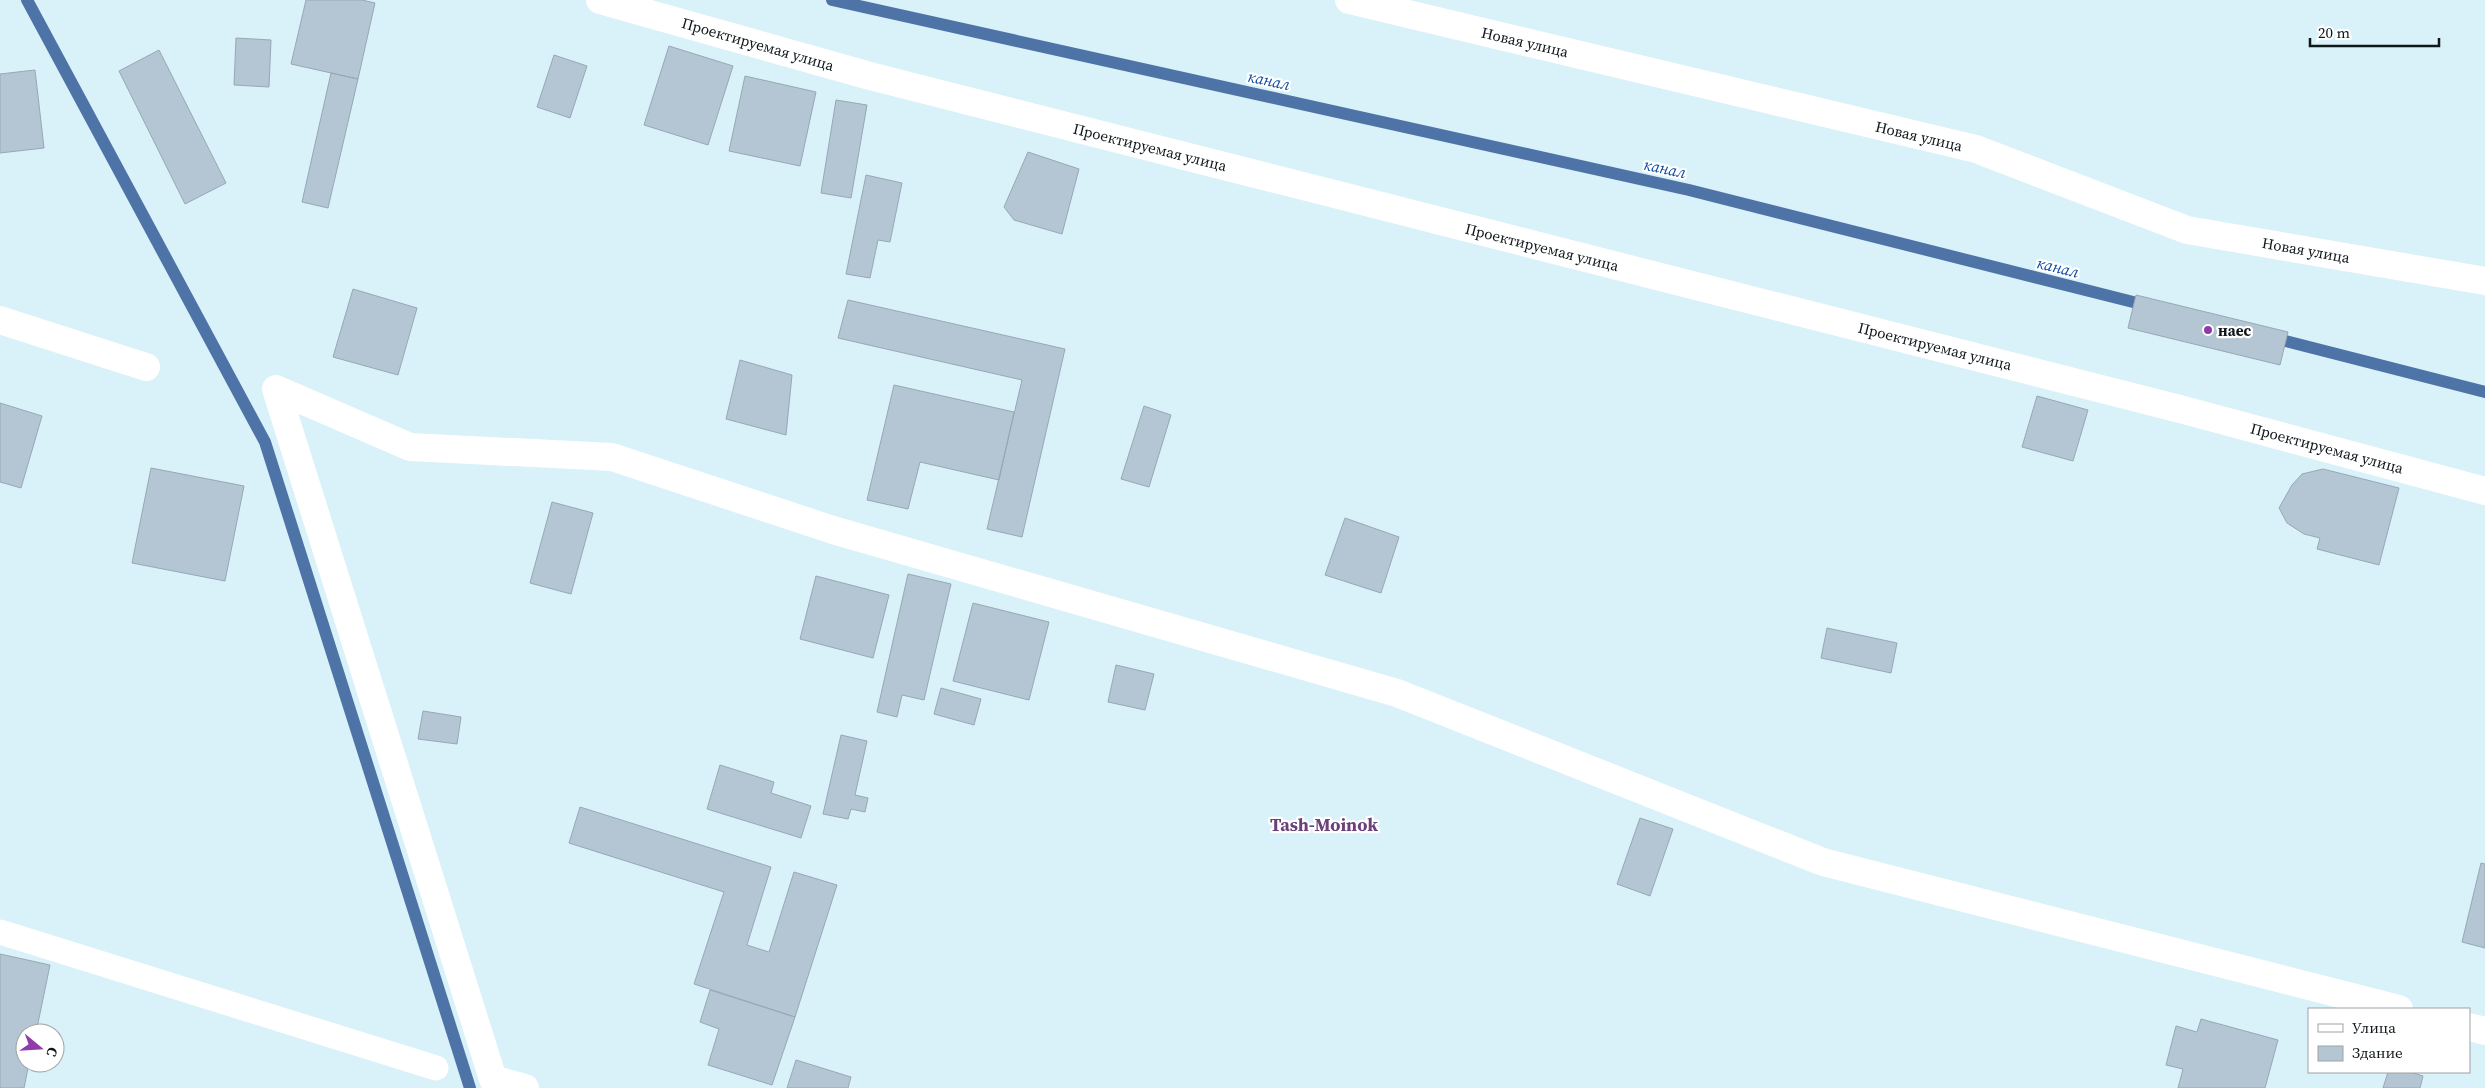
<svg xmlns="http://www.w3.org/2000/svg" width="2485" height="1088" font-family="'Source Serif 4',serif">
<style>
.lines{fill:none;stroke-linecap:round;stroke-linejoin:round}
.stream{stroke:#4e73a7;stroke-width:12}
.building{fill:#b4c6d3;stroke:#96a8b4}
.lane{stroke:#fff;stroke-width:25}
.street{stroke:#fff;stroke-width:28}
.poi-dot{fill:#903ba9;stroke:#fff;stroke-width:2}
.labels{text-anchor:middle;dominant-baseline:central;stroke-width:4.5;stroke-linejoin:round;paint-order:stroke}
.street-label{font-size:15px;fill:#0f171a;stroke:#fff}
.poi-label{font-size:15px;font-weight:bold;fill:#0f171a;stroke:#fff;text-anchor:start}
.water-label{font-size:16px;font-style:italic;fill:#0c4aa0;stroke:#fff}
.quarter-label{font-size:18px;font-weight:bold;fill:#6b4179;stroke:#fff}
</style>
<rect width="100%" height="100%" fill="#d9f1f8"/>
<g class="lines">
<!-- stream -->
<path class="stream" d="M27,0L265,442L470,1088
M832,0L1689,190L2149,306
M2270,337L2485,392"/>
</g>
<!-- building -->
<path class="building" d="M306,0H362L375,3L358,79L291,64Z
M236,38L271,40L269,87L234,85Z
M669,46L733,66L708,145L644,125Z
M159,50L226,183L185,204L119,71Z
M554,55L587,66L570,118L537,107Z
M35,70L44,148L0,153V74Z
M331,73L358,79L328,208L302,202Z
M745,76L816,92L800,166L729,151Z
M836,100L867,105L851,198L821,193Z
M1028,152L1079,169L1062,234L1014,220L1004,207Z
M866,175L902,183L890,242L878,240L870,278L846,274Z
M353,289L417,308L398,375L333,357Z
M2136,295L2288,332L2280,365L2128,328Z
M848,300L1065,349L1022,537L987,529L1022,380L838,338Z
M740,360L792,375L786,435L726,419Z
M894,385L1014,412L999,480L920,462L908,509L867,500Z
M2037,396L2088,410L2073,461L2022,447Z
M0,403L42,416L21,488L0,482Z
M1144,406L1171,415L1149,487L1121,479Z
M151,468L244,486L225,581L132,563Z
M2323,469L2399,488L2379,565L2317,549L2320,538L2304,534L2287,523L2279,508L2292,485L2302,474Z
M552,502L593,513L571,594L530,583Z
M1345,518L1399,537L1381,593L1325,575Z
M908,574L951,584L924,700L902,695L897,717L877,712Z
M816,576L889,595L873,658L800,639Z
M973,603L1049,622L1029,700L953,681Z
M1827,628L1897,643L1891,673L1821,658Z
M1116,665L1154,674L1145,710L1108,702Z
M941,688L981,699L974,725L934,714Z
M423,711L461,717L457,744L418,739Z
M841,735L867,741L855,795L868,798L865,812L851,809L848,819L823,814Z
M720,765L774,782L771,793L811,806L801,838L707,809Z
M580,807L771,867L747,945L769,952L794,872L837,885L795,1017L694,984L724,892L569,843Z
M1640,818L1673,829L1650,896L1617,884Z
M2481,863L2485,864V948L2462,942Z
M0,954L50,965L36,1033H25V1063H29L24,1088H0Z
M710,990L795,1017L772,1085L708,1065L719,1029L700,1022Z
M2201,1019L2278,1040L2265,1088H2178L2183,1069L2166,1065L2176,1026L2197,1032Z
M796,1060L851,1077L848,1088H787Z
M2388,1072H2410L2423,1076L2420,1088H2383Z"/>
<g class="lines">
<!-- lane -->
<path class="lane" d="M0,932L436,1068"/>
<!-- street -->
<path class="street" d="M600,0L870,76L2180,409L2485,491
M1349,0L1976,149L2187,230L2485,281
M0,320L146,367
M276,389L410,447L612,457L833,530L1397,693L1823,862L2399,1009
M276,389L493,1079L525,1088
M2469,1027L2485,1031"/>
</g>
<!-- markers -->
<circle class="poi-dot" cx="2208" cy="330" r="5"/>
<g class="labels">
<!-- street labels -->
<g class="street-label">
<text transform="translate(1525 42) rotate(13)">Новая улица</text>
<text transform="translate(758 44) rotate(16)">Проектируемая улица</text>
<text transform="translate(1919 136) rotate(13)">Новая улица</text>
<text transform="translate(1150 147) rotate(14)">Проектируемая улица</text>
<text transform="translate(1542 247) rotate(14)">Проектируемая улица</text>
<text transform="translate(2306 250) rotate(10)">Новая улица</text>
<text transform="translate(1935 346) rotate(14)">Проектируемая улица</text>
<text transform="translate(2327 448) rotate(15)">Проектируемая улица</text>
</g>
<!-- poi labels -->
<g class="poi-label">
<text x="2218" y="330">наес</text>
</g>
<!-- water labels -->
<g class="water-label">
<text transform="translate(1269 80) rotate(12)">канал</text>
<text transform="translate(1665 168) rotate(12)">канал</text>
<text transform="translate(2058 267) rotate(14)">канал</text>
</g>
<!-- quarter labels -->
<g class="quarter-label">
<text x="1324" y="824">Tash-Moinok</text>
</g>
</g>
<!-- legend -->
<rect x="2308" y="1008" width="162" height="65" fill="#ffffff" stroke="#9fa2a3"/>
<rect x="2318" y="1024" width="25" height="8" fill="#ffffff" stroke="#9fa2a3"/>
<text x="2352" y="1033" font-size="15" fill="#0f171a">Улица</text>
<rect x="2318" y="1046" width="25" height="15" fill="#b4c6d3" stroke="#9fa2a3"/>
<text x="2352" y="1058" font-size="15" fill="#0f171a">Здание</text>
<!-- north arrow -->
<g transform="translate(40 1048) rotate(108)"><circle r="24" fill="#ffffff" stroke="#9fa2a3"/>
<path d="M0-4L9 19L0 12L-9 19Z" fill="#903ba9"/>
<text y="-8" font-size="14" font-weight="bold" text-anchor="middle" fill="#0f171a">С</text>
</g>
<!-- scale -->
<path d="M2310 38v8h129v-8" fill="none" stroke="#0f171a" stroke-width="2.5"/>
<text x="2318" y="38" font-size="15" fill="#0f171a" stroke="#ffffff" stroke-width="4" paint-order="stroke">20 m</text>
</svg>
